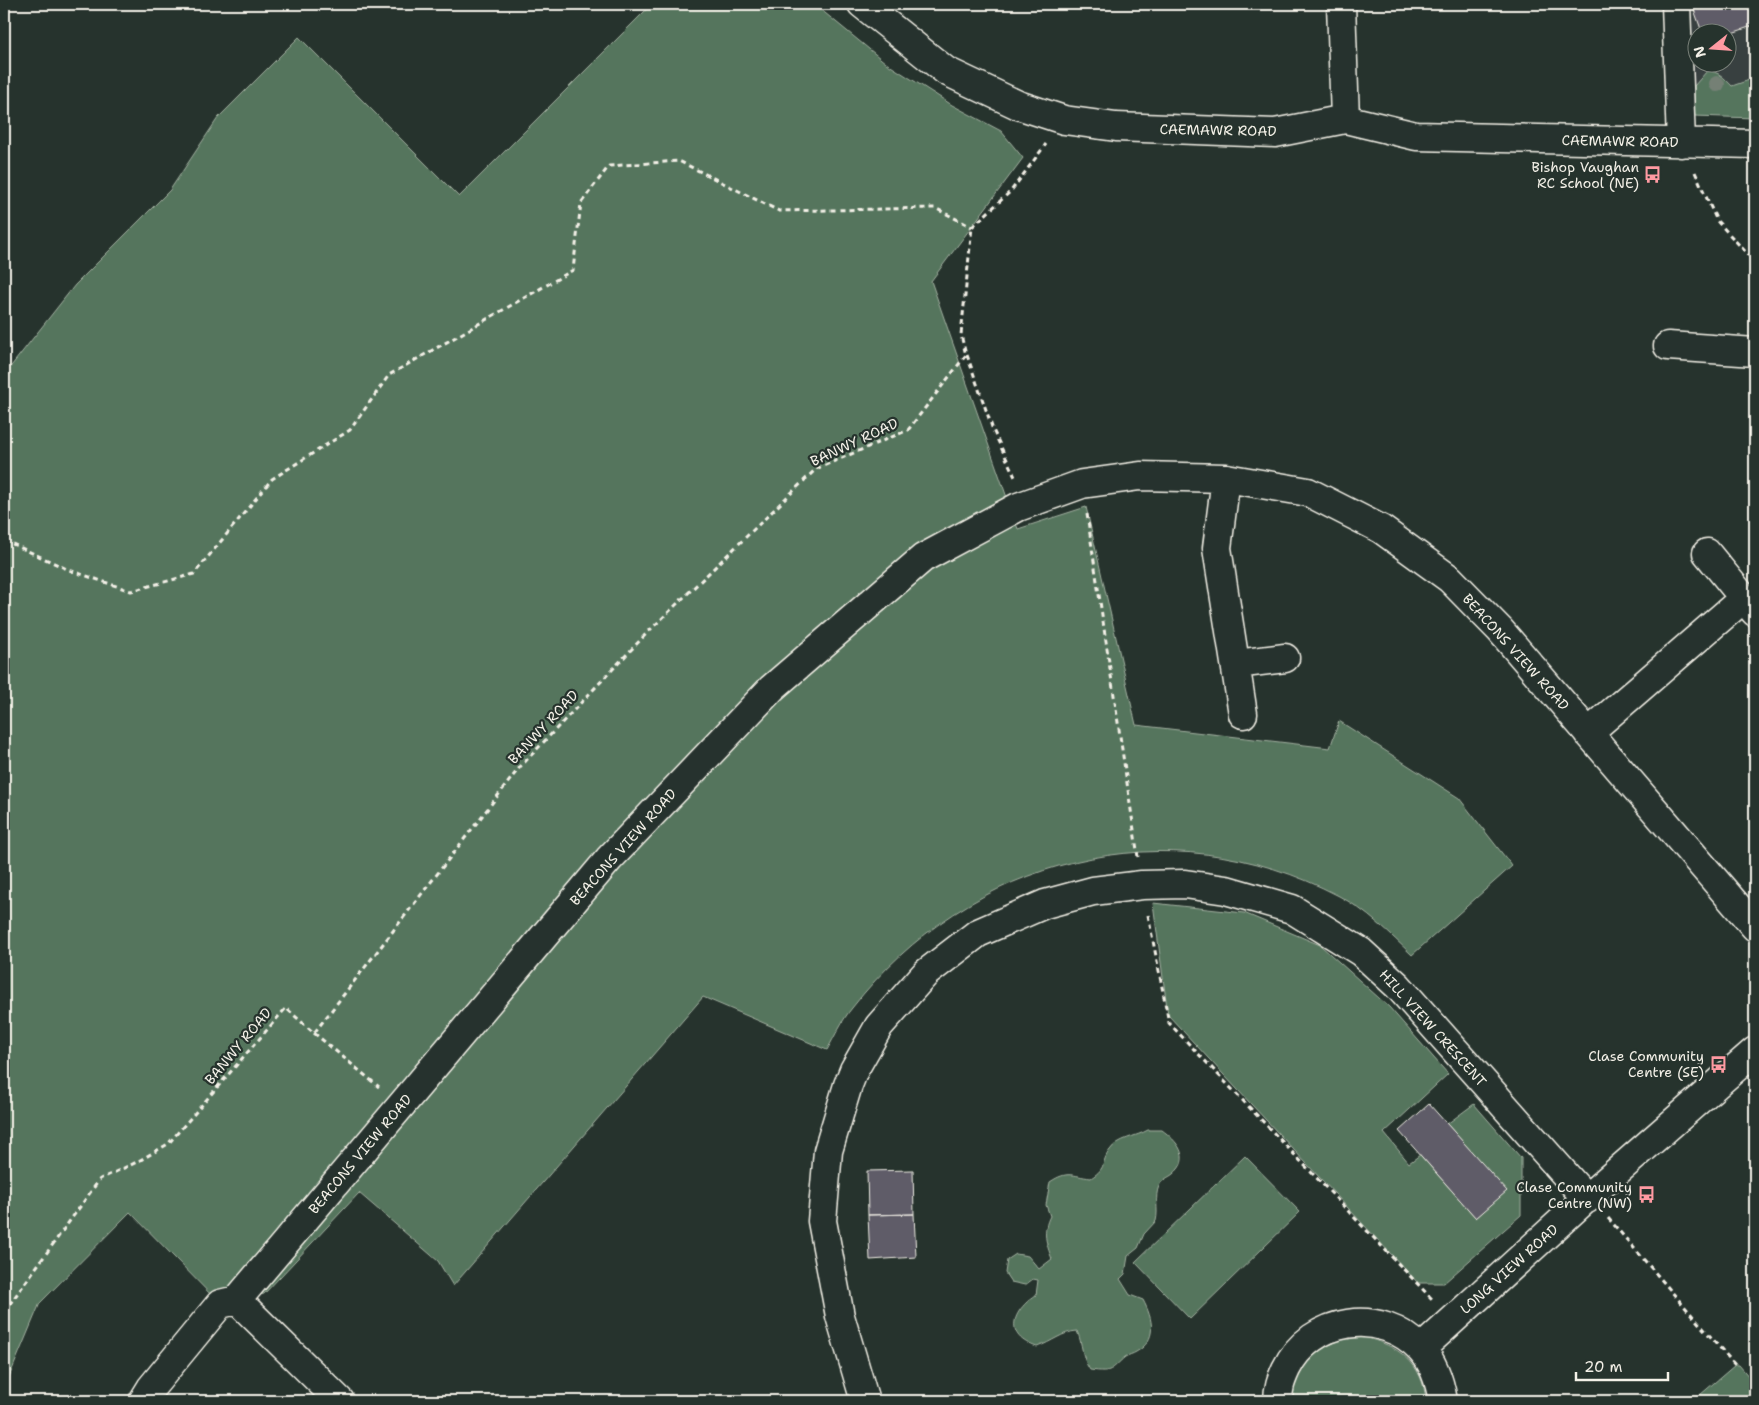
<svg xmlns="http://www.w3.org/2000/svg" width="1759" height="1405" font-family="'Shantell Sans',sans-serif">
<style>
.built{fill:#373f3f;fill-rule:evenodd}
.green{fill:#54745d;stroke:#a4b2a2}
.building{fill:#5e5c68;stroke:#f4f1e8}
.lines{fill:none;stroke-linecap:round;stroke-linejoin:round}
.minor-casing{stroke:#f4f1e8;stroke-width:31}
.path{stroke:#f4f1e8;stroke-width:3;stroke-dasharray:5 4;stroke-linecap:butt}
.minor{stroke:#26332d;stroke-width:28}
.tree{fill:#748075}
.labels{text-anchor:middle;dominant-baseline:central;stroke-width:4.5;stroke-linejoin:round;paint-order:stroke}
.street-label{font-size:14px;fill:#f4f1e8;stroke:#26332d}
.poi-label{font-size:14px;fill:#f4f1e8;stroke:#26332d;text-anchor:end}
</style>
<rect width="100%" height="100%" fill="#26332d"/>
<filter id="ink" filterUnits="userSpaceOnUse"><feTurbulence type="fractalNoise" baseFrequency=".02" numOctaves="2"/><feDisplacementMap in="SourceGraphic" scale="10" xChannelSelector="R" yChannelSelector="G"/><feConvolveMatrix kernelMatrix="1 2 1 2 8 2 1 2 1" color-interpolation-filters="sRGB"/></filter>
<g filter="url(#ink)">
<!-- built -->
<path class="built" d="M1663,4H1755V118L1665,115ZM1696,32H1726V62H1696Z"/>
<!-- green -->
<path class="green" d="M652,4H814L886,63L952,105L1001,131L1023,158L931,281L1018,529L1086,507L1136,725L1330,748L1339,721L1459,798L1512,866L1412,955C1390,934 1366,910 1339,896C1168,806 969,857 852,1008C842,1020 835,1036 827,1050L703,997L453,1286L438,1261L359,1193L264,1294L220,1304L130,1212L40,1303L4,1389V375L75,285L170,190L218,118L299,37L459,197Z
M1707,71C1719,71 1724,78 1732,86L1755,78V118L1694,116V86Z
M1153,903L1244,913L1320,945L1389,1007L1448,1074L1384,1133L1409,1163L1420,1155L1476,1218L1506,1191L1447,1124L1474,1104L1521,1158V1215L1444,1283H1418L1168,1015Z
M1148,1130H1162C1176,1140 1193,1158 1173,1174C1168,1178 1162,1179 1159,1186C1154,1197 1159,1209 1156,1221L1144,1234L1138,1248L1128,1256L1125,1274L1120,1279L1130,1295L1143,1300C1153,1319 1158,1340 1136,1352C1133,1354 1128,1355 1125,1357C1110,1370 1113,1373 1090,1370C1081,1357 1083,1344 1077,1331C1062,1332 1052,1342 1037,1347C1003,1336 1012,1311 1036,1295L1038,1280L1033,1279L1025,1285L1011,1282L1005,1273L1007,1260L1016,1254L1028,1256L1039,1269L1052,1259C1046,1243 1042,1232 1050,1216L1046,1205L1050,1182C1068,1170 1072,1176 1091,1178C1108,1167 1100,1163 1110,1150C1118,1138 1136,1137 1148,1130Z
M1245,1156L1300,1212L1190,1319L1135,1262Z
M1363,1337C1398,1345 1423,1363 1426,1401H1290C1299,1358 1319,1341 1363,1337Z
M1735,1365H1739L1755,1384V1401H1693Z"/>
<!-- building -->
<path class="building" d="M1692,4H1755V25L1726,35V32H1702Z
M1429,1104L1507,1191L1476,1218L1399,1131Z
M913,1170L914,1214L868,1215L867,1171Z
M914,1214L916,1257L870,1260L868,1215Z"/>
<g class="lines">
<defs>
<path id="minor" d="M862,4L946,71L1018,105L1064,120L1116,127L1275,133L1345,119L1416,136L1755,144
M1341,4L1345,119
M1676,4L1681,143
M1668,346L1755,352
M1226,478L1217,548L1243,714
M1707,553L1755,612
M1236,664L1285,658
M1588,733L1744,598
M237,1300L340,1401
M1421,1349L1589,1196L1755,1051
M143,1401L151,1388L220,1304L237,1300L609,859L772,688L923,558L1018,507L1082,484L1140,476L1226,478L1308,492L1381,529L1450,579L1500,630L1755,927
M865,1401L840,1316L822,1221L828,1151L848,1085L854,1070L879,1026L926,973L978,933L1045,904L1093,891L1142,885L1185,884L1226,890L1292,909L1361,952L1398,986L1587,1199
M1278,1401C1278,1388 1281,1380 1286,1369C1311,1317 1381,1307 1421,1349C1434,1363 1440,1383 1443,1401"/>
</defs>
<!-- minor casing -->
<use href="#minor" class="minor-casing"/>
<!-- path -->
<path class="path" d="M1695,172L1717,221L1755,262
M967,355L993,430L1015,477
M1087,514L1138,857
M4,540L69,570L131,591L194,574L272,479L350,430L389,375L573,270L581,203L609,166L679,161L779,211L935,208L972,227
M1148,915L1169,1023L1432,1299
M314,1033L379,1087
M1608,1218L1735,1365
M4,1312L100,1179L137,1162L168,1144L286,1008L314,1033L520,767L647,633L816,469L908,430L966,355L961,335L972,227L1011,191L1046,144"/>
<!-- minor -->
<use href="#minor" class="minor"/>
</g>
<!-- trees -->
<circle class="tree" cx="1717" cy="84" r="8"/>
</g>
<!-- icons -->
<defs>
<symbol id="bus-bare" viewBox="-9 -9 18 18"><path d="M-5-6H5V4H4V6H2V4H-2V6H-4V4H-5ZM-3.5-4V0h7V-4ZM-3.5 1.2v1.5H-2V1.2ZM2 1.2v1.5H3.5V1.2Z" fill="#ff9aa2" stroke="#26332d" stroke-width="2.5" paint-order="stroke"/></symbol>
</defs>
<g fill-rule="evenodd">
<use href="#bus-bare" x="1640" y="162" width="25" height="25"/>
<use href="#bus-bare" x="1706" y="1052" width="25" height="25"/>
<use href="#bus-bare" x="1634" y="1182" width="25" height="25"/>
</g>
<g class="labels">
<!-- street labels -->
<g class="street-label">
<text transform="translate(1218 130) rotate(1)">CAEMAWR ROAD</text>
<text transform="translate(1620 141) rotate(1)">CAEMAWR ROAD</text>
<text transform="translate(854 442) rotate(-25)">BANWY ROAD</text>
<text transform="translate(1516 652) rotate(48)">BEACONS VIEW ROAD</text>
<text transform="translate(543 727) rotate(-47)">BANWY ROAD</text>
<text transform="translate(623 847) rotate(-48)">BEACONS VIEW ROAD</text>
<text transform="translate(1433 1028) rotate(48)">HILL VIEW CRESCENT</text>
<text transform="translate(238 1046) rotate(-50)">BANWY ROAD</text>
<text transform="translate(360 1154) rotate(-50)">BEACONS VIEW ROAD</text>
<text transform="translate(1509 1269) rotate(-42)">LONG VIEW ROAD</text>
</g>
<!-- poi labels -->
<g class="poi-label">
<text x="1639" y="167">Bishop Vaughan<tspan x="1639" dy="16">RC School (NE)</tspan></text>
<text x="1704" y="1056">Clase Community<tspan x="1704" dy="16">Centre (SE)</tspan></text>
<text x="1632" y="1187">Clase Community<tspan x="1632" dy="16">Centre (NW)</tspan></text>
</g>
</g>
<!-- margin -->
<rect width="1759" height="1405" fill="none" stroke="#26332d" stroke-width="20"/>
<rect x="10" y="10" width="1739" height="1385" fill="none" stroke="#f4f1e8" stroke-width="2" filter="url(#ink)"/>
<!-- north arrow -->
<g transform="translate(1712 48) rotate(253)"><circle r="24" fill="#26332d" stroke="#787f78"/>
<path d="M0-4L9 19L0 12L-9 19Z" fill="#ff9aa2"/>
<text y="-8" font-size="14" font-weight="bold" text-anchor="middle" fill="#f4f1e8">N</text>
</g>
<!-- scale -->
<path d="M1576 1372v8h92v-8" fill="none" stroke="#f4f1e8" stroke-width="2.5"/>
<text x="1584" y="1372" font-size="15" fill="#f4f1e8" stroke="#26332d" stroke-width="4" paint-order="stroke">20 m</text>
</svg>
